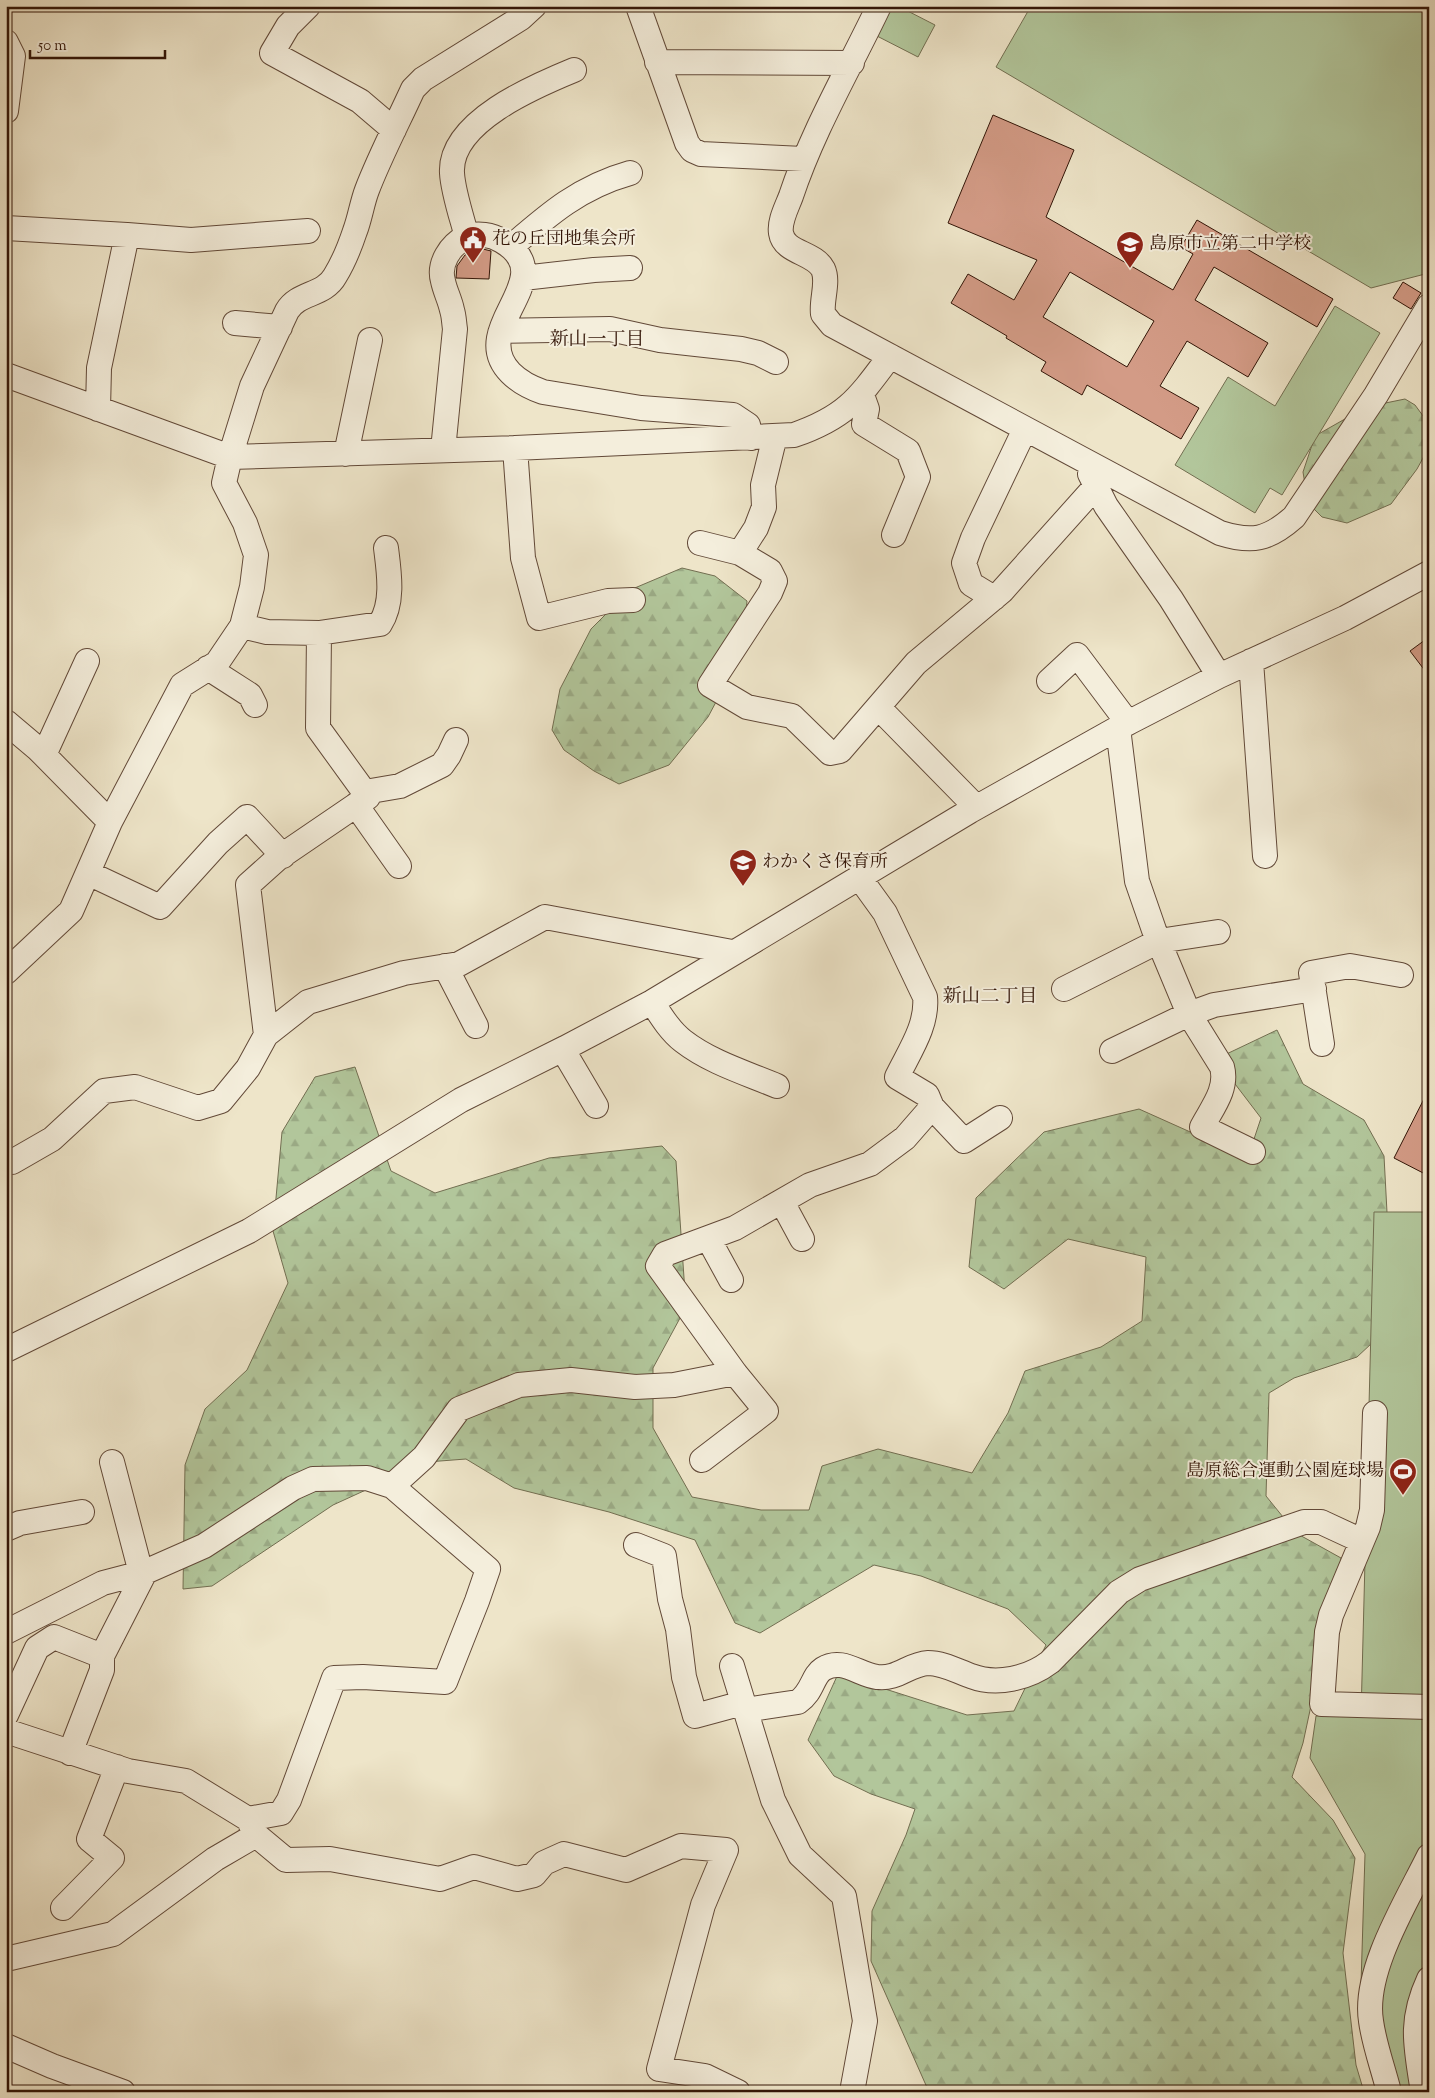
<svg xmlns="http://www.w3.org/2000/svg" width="1435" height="2098" font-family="'Sorts Mill Goudy','Noto Serif JP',serif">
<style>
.forest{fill:url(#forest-firs);stroke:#726e51}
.green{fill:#b2c69b;stroke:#726e51}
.building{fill:#d39b86;stroke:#331507;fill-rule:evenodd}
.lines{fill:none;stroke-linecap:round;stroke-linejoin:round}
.minor-casing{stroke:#624938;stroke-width:26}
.minor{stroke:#f4eedc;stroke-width:24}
.labels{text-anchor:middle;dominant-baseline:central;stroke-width:4;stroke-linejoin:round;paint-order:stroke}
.poi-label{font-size:18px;fill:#331507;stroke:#f4eedc;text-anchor:start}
.neighbourhood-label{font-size:19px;fill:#331507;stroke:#f4eedc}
</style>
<defs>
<pattern id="forest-firs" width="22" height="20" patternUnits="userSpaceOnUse" patternTransform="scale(1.25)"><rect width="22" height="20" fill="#b2c69b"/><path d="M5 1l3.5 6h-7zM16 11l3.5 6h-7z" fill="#9aa984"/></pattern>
</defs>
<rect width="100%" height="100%" fill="#eee5c9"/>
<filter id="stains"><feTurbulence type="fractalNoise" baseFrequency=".004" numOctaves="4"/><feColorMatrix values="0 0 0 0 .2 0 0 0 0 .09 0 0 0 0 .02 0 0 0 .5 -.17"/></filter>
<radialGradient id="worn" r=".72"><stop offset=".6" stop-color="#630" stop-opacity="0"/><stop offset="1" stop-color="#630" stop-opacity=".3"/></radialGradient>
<!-- forest -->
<path class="forest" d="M1405,399L1415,405L1429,424V447L1417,469L1391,504L1347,523L1322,517L1308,503L1303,472L1315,436L1366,407Z
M682,568L715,576L747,601L742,653L708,717L669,765L619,784L594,771L564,750L552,730L560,689L591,629L630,590Z
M1277,1030L1303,1084L1364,1120L1384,1156L1389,1250L1386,1330L1357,1357L1294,1378L1269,1393L1266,1496L1296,1533L1341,1558L1340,1599L1318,1673L1303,1743L1292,1777L1333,1820L1355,1858L1343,1953L1356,2065L1364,2092H929L871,1961L872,1911L906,1835L915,1809L871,1794L834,1776L808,1740L838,1674L967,1715L1014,1711L1046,1645L1008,1609L921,1576L874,1565L760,1633L735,1623L695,1540L609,1512L514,1488L466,1459L427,1462L333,1505L212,1586L183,1589L185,1465L205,1409L247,1370L288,1283L273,1231L282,1132L315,1077L355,1067L391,1171L435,1193L549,1158L662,1146L676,1161L686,1307L653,1368V1428L692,1497L761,1510H809L822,1466L878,1449L972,1473L1008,1413L1025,1371L1101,1347L1142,1321L1146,1257L1068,1239L1004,1289L969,1267L976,1198L1044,1132L1139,1109L1226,1148L1252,1145L1261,1118L1216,1059Z"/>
<!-- green -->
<path class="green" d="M889,6H898L935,25L918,57L875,35Z
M1031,6H1429V273L1371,288L996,67Z
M1335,306L1380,333L1282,495L1270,488L1255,513L1175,465L1228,377L1275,406Z
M1374,1212H1429V2092H1380L1360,2017L1365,1854L1310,1758L1316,1716H1361Z"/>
<!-- building -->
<path class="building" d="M993,115L1074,150L1046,217L1173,290L1193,254L1181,247L1197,220L1333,299L1317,327L1214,267L1195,300L1268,343L1248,377L1187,341L1160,386L1199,408L1181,439L1087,385L1082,395L1041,371L1046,362L1006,338L1007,336L951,303L968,274L1014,300L1037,260L948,223ZM1070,272L1154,321L1127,367L1043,317Z
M483,249L491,251L489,279L456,278L457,266L465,255L474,250Z
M1403,282L1421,293L1411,309L1393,298Z
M1429,637V676L1410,651Z
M1429,1089V1176L1394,1158Z"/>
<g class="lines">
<defs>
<path id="minor" d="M308,6L288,26L272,53L360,101L394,130
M638,6L687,143L692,150L701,154L803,159
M879,6C849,69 813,130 791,196C787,207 779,221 781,233C784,253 814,252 823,269C829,282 821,300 823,314L832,325L1220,533C1252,543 1268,540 1294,517L1376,395L1429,306
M6,42L13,56L6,111
M657,62L852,63
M6,228L127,235
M467,237C462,218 453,192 452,173C449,122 535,86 574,70
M511,247C549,214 580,187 630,173
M523,278L594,270L630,268
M235,323L280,327
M501,331L610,329L660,340L741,349L758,353L776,362
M6,375L230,457L515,448L794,435C846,417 858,399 890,356
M862,395L867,409L864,424L908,451L918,477L894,535
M98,409L99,368L127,235L191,240L308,231
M515,448L523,558L539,618L608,601L633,600
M443,450L455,329C454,323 454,316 452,310C450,300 445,291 443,281C438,264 450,245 466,237C477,232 492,235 502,241C549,269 504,305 499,338C494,367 520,384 543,392L641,408L733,415L748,425L751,438
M346,454L370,340
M1090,474L1106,506L1171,599L1219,676
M700,543L740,553L770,571L775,581L770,593L710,685L747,707L792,716L830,753L840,751L916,663L1002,591L1096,486
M740,553L756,528L764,507L763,485L775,436
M994,598L971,584L964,563L973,538L1025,429
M242,626L267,632L319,633L318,728L368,797L277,859L248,885L266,1035
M319,633L380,624C394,603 389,572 386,548
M1251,661L1265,856
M208,668L250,695L255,705
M1049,681L1077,655L1128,723
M878,707L976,807
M6,722L38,749L110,822
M1118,728L1137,881L1154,930L1189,1014L1222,1067C1228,1089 1212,1108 1202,1127L1253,1152
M44,755L87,661
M365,792L400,786L442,765L449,755L456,740
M356,805L399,866
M88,873L160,907L218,843L247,817L283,856
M859,877L885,913L925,997C928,1025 909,1052 897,1077L927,1095L932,1107L964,1141L1000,1118
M445,966L476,1026
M6,972L71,911L110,822L182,685L217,663L242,626L252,587L256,555L245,523L224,483L230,457L252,386L287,311C298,292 324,296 335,276C343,263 350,246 355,231C360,218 362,203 367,190C380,156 398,122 413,89L423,79L521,18L534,6
M1064,989L1159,941L1218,932
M652,1002C661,1016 670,1031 683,1041C710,1062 746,1073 777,1086
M1322,1044L1311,973L1350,966L1401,975
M563,1050L596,1106
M1112,1051L1189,1014L1214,1005L1314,989
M6,1162H12L52,1139L104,1091L135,1087L198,1108L221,1101L248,1068L266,1035L308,1002L404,973L459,964L545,917L732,952
M782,1202L802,1239
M708,1238L731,1280
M6,1350L249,1231L461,1100L565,1048L652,1002L970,811L1118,728L1219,676L1345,618L1429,573
M1375,1413L1372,1510L1368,1527L1331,1615L1327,1632L1322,1704L1429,1707
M702,1460L766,1411L735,1373L658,1266L665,1254L735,1228L810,1185L870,1164L905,1138L932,1107
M112,1462L141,1573
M6,1529L20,1523L82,1512
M636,1545L664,1556L670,1599L678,1629L684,1677L695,1716L743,1703
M6,1632L103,1583L145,1572L204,1546L293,1488L313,1479L367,1478L392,1486L424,1457L459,1409L519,1385L571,1380L635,1387L674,1385L735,1373
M732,1666L773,1800L800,1855L844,1896L865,2021L852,2092
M745,1710L798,1702C813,1692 812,1676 823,1669C842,1657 859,1675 877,1677C897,1680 909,1664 928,1663C943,1663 957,1671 971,1676C997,1686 1029,1678 1050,1662L1119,1592L1140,1579L1304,1522H1321L1362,1541
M6,1715L37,1648L54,1637L102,1656
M6,1731L128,1771L186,1781L248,1819L256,1835L286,1860L330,1859L440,1879L474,1867L517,1879L534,1875L544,1863L564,1854L626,1870L681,1846L726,1850L703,1905L659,2069L705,2076L738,2092
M70,1753L102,1670V1656L145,1572
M248,1819L281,1813L289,1800L334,1678L363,1677L445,1682L477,1601L488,1569L392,1486
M63,1908L112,1858L89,1839L117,1767
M6,1959L113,1934L215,1859L256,1835
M6,2046L52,2066L123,2092
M1389,2092C1383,2068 1374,2044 1371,2021C1363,1971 1407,1901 1429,1856
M1423,2092C1416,2047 1409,2022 1429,1979"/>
</defs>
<!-- minor casing -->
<use href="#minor" class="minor-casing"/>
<!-- minor -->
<use href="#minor" class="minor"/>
</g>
<!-- icons -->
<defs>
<symbol id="civic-pin" viewBox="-11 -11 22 30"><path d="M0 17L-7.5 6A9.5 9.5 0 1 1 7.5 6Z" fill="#8f2418" stroke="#f4eedc"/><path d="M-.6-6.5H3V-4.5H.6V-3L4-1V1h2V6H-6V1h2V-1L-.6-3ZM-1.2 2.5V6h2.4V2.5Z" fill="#fff"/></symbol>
<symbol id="school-pin" viewBox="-11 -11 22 30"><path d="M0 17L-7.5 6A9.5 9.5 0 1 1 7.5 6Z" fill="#8f2418" stroke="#f4eedc"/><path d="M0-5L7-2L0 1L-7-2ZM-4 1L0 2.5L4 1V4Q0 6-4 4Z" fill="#fff"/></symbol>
<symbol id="stadium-pin" viewBox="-11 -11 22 30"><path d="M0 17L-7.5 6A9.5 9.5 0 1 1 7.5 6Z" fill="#8f2418" stroke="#f4eedc"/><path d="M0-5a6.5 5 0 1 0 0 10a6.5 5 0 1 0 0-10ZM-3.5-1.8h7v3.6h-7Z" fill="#fff"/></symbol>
</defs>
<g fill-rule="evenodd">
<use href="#civic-pin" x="457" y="224" width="32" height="43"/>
<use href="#school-pin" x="1114" y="229" width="32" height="43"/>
<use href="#school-pin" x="727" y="847" width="32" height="43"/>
<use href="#stadium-pin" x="1387" y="1456" width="32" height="43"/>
</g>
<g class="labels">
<!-- poi labels -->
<g class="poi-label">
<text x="492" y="240">花の丘団地集会所</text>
<text x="1149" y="245">島原市立第二中学校</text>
<text x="762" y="863">わかくさ保育所</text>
<text x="1384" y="1472" text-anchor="end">島原総合運動公園庭球場</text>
</g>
<!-- neighbourhood labels -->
<g class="neighbourhood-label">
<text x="597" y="340">新山一丁目</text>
<text x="990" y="997">新山二丁目</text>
</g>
</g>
<!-- margin -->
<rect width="1435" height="2098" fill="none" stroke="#eee5c9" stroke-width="25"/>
<rect x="8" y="8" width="1420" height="2083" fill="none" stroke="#331507" stroke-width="2.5"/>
<rect x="12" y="12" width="1410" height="2073" fill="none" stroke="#331507"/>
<!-- scale -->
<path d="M30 50v8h135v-8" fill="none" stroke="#331507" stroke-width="2.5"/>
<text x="38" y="50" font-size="15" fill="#331507" stroke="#f4eedc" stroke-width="4" paint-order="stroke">50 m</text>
<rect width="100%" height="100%" filter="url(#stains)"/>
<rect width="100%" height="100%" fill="url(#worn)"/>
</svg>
